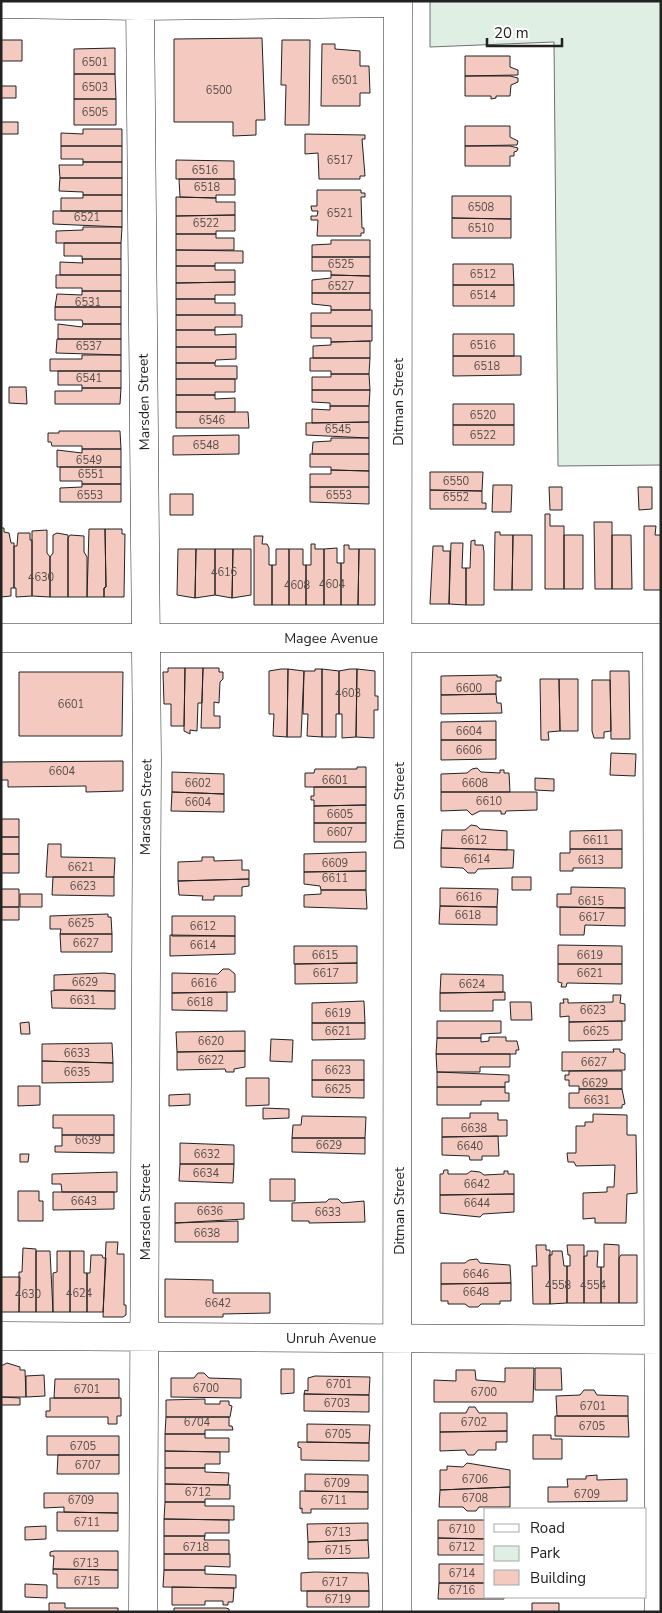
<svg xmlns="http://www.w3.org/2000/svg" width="662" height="1613" font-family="'Nunito Sans',sans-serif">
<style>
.green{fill:#e0efe3;stroke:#6f6f6f}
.building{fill:#f3c9c0;stroke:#222}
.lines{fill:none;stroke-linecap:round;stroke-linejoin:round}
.minor-casing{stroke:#222;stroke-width:29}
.minor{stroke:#fff;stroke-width:28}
.labels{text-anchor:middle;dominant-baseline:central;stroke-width:4;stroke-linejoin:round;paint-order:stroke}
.number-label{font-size:11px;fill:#564c4a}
.street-label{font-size:14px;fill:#222;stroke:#fff}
</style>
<rect width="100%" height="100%" fill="#fff"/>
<!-- green -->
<path class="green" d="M430,1H661V465L558,466L554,42L430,47Z"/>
<!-- building -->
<path class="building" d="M262,38L265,120H256V135L233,136V122H174V39Z
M1,40H22V61H1Z
M282,40H310L309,125H285L286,85H281Z
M322,44H335V49L360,51V66H369L370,93H360V106H321Z
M115,48V74H74V49Z
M465,56H510V67L518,70V75L465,76Z
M74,74H115L116,99H74Z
M465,76H510L518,78V82L511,85L510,96H496V98L491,99V96H465Z
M1,86H16V98H1Z
M74,99H116V125H74Z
M1,122H18V134H1Z
M465,126H510V137L518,141L517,145L465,146Z
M83,129H122V146H61V133L83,134Z
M305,134L365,135V139H362L365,176H360V179H319L318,153L305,154Z
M61,146H122V162H83V159H61Z
M465,146H510L518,148L517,151L514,152V156H510V166H465Z
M176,160L234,161V179H176Z
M83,162H122V178H60L59,165H83Z
M60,178H122V195H83V192L59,191Z
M179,179H235V195H216V198L180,197Z
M317,190H361V193H365V197H361L362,228H364V233H361V236H317L318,220H311V216H317L318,211H312L311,206H317Z
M83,195H122V211H61V198H83Z
M452,196H511V219L452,218Z
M176,197L216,198V202H235V215L176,216Z
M53,211H122V227L53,224Z
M235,215V231H216V234H176V216Z
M452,218L511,219V238H452Z
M83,227H122L121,243H56V231L83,230Z
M176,234H216V238H234V250H176Z
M331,240H370V257H312V245L331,244Z
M64,243H121V259H82V256H64Z
M176,250L243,251V263H215V266H176Z
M312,257H370V276L331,275V271H312Z
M82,259H121V275H60V262L83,263Z
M453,264H513L514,285H453Z
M176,266H215V270H235V282L176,283Z
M56,275H121V291H82V288H56Z
M331,275L370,276V293H312V280L331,278Z
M235,282V295H215V299H176V283Z
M453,285H514V306H453Z
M82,291H121V307H55L57,294L82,295Z
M312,293H370V310H331V306L312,304Z
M176,299H215V303H235V315H176Z
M55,307H121V324H83L82,320H55Z
M331,310H372V326H311V313H331Z
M176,315H242V327H215V330H176Z
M58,324L82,327L83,324H121V339H58Z
M311,326H372V341L331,342V338H311Z
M176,330H215V335L236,334V347H176Z
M453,334H514V356H453Z
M57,339H121V355L56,353Z
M370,341V358H313V346L331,345V342Z
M176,347H236V359L216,360L215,363H176Z
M82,355H121V371H50V359H82Z
M453,356H521V375L453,376Z
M310,358H370L369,374H331V371H310Z
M176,363H215V366H237V379H176Z
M58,371H121V388H82V385H58Z
M331,374H369L370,390H312V377H331Z
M176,379H235V392H215V395H176Z
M9,387H26L27,404L9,403Z
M82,388H121L120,404H55V391H82Z
M312,390H370L369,406H330V403L312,402Z
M176,395H215V399L235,398V412H176Z
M453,404H514V425H453Z
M330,406H369V422L312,423V409L330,410Z
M176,412H248L249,428H176Z
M369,422V438L306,435V423Z
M453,425H514V445H453Z
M59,431H120L121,449H82V446H52L51,442H48V433H59Z
M239,435V454L173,455V436Z
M331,438H369V454H312L313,442L331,441Z
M82,449H121V467H57V450L82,453Z
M310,454H369V471L331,470V467H310Z
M60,467H121V484H82V481H60Z
M331,470L369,471V487H310V474H331Z
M430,472H483L482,491L430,490Z
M82,484H121V502H60V488L82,487Z
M493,485H512L511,512H492Z
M310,487H369V504L310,502Z
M549,487H562V510H550Z
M638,487H652V509L639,510Z
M430,490L482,491V503H486V509H430Z
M170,494H193V515H170Z
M545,514H550V526H564V589H545Z
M594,522H612V589H595Z
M644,526H656L655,535H661V590H644Z
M1,528H4V532L9,533L11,543H14V588H11V596L1,597Z
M89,529H105L106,587L104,588V597H87Z
M105,529H122V534H125L124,597H104V588L106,587Z
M47,530V553L50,557V597L32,596V531Z
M495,532H500V535H513L512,590H494Z
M18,533H30V540H32V596L16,597V588H14V546H17Z
M57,533L68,535V597H50V557L53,553V535Z
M70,535L84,536V552L87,557V597H68V538Z
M513,535H532V590H512Z
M564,535H583V589H564Z
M612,535H631L632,589H612Z
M254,536H263L262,544H267L269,548V565H272V605H254Z
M475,540V545H483L484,552V605H466V568H470L471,541Z
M451,543H463L462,568H466V605L449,604Z
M311,544H315V549H324V605H306V565H311Z
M344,545H349V549H359L358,605H341V563H344Z
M433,546H443V551H450L449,604H430Z
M337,548V563H341V605H324V549Z
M178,549H196L195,598L177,595Z
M196,549H215V595L195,598Z
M215,549H233L232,598L215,595Z
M233,549H251V595L232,598Z
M276,549H289V605H272V565H276Z
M289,549H303V565H306V605H289Z
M359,549H375V605H358Z
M168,668H185L184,726H171V704H164L163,672H168Z
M185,668H203L202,703H198L197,731L190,730V734L184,731Z
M203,668H219V672H223V679L220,682L219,703L214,702V716H220V728H201Z
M281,669H288L287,737L273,736L274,714H269V671Z
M288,669L304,671L301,737H287Z
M315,669H322V737L307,736L308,714H303L304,671H315Z
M322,669L339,671V714H336V737H322Z
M350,669H357L356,737L342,738V714H339V671Z
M357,669L375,671V696H378V710H374V738L356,737Z
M610,671H629L630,739H611Z
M19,672H123L122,736H19Z
M497,675V677H501V681H496V694L441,695V676Z
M540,679H559L560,731L548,732L549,740H541Z
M559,679H578V731H560Z
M592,680H610L611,731L604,732V738H594L592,731Z
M496,694L497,703H501L502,713L441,714V695Z
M496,721V740H441V722Z
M441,740H496V759L441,760Z
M611,753L636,754L635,776L610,775Z
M123,761V791L86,792V786L8,787V780H1V762Z
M357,767H366V787H305V773H314L315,769H357Z
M477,768L481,772L500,773V770H504V773H509L510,792H441V774L467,773L472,769Z
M172,772L224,774V794L172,792Z
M535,778L554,779V791L535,790Z
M314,787H366V805L314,806V800H311V796H314Z
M172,792L224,794V812L171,811Z
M441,792H537V810L506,811L505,814H501V811H480L472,815L467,810L441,811Z
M366,805V823H314V806Z
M1,819H19V837H1Z
M314,823H366V842H314Z
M471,825L477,826L480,829L507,831V850L441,848L442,830H465Z
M622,830V849H570V831Z
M1,837H19V854H1Z
M48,844H61V857L115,858L114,877H46Z
M441,848L514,850L513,868L478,869L475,873H468L463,868L441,867Z
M570,849H622V868H573V871H560V853H570Z
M366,852V871L304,872V854Z
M1,854H19V873H1Z
M202,857H214V861L242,860V870H249V879L178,881V862L202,861Z
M366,871V890H321L320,886L304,884V872Z
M53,877H114V896L52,895Z
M512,877H531V890H512Z
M249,879V886L242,887V896H214V900H202L203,896L179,895L178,881Z
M571,887L625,888V908L557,907V894H571Z
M440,888L498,889L497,907L440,906Z
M1,889H19V907H1Z
M321,890H366L367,909L304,907V895L321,894Z
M20,894H42V907H20Z
M440,906L497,907V925L439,924Z
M1,907H19V920H1Z
M560,907L625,908V926L585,925L584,935H560Z
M108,914V917H111L112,934H60L61,929H50V916Z
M172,916H235V936H172Z
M60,934H112V952H61Z
M170,935L235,936V954L170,956Z
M558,945L622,946V964H558Z
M294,946H357V963L294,964Z
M357,963V983L295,984V964Z
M558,964H622V984L567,983L566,987H561L562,983L558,982Z
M223,969H229L235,974V992L172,993V973L218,974Z
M104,973L115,974V991L54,990V975Z
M441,974L503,975V992L440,993Z
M60,990L115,991V1009L52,1008L51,991Z
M227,992V1011L172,1010V993Z
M505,992V1000H493V1011H440V993Z
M613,995H621L620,1003L625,1004V1021L569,1022V1016L560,1017V1003H564L563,999H568V1003L613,1002Z
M364,1001L365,1023H312V1003Z
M510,1002H531L532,1020H511Z
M437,1021H501V1033L481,1034V1038H437Z
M622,1021V1040L569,1041V1022Z
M29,1022L30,1034H21L20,1023Z
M312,1023H365V1039L312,1040Z
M245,1031V1051L177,1052L176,1032Z
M489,1037H506V1041H517L519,1050H516V1054H436L437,1038H481V1042L489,1041Z
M271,1039L293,1040L292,1062L270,1061Z
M112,1043L113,1063L42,1061V1044Z
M613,1049H620V1052L625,1054V1070L562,1071V1052H614Z
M245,1051V1067L234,1069V1072H226L225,1069L177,1070V1052Z
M436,1054H510V1067H480V1072H437Z
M312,1060H364V1080H312Z
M42,1061L113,1063V1082L42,1083Z
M569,1071H622V1089H579V1086H569V1080H565V1075H569Z
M437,1072L509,1075V1082H505V1087H437Z
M246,1078H269V1105L246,1106Z
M312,1080H364V1098L312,1097Z
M18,1086H40V1105L18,1106Z
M437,1087H505V1093H509V1101H481V1105H437Z
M579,1089H622L625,1104L622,1105V1108H569V1093H579Z
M190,1094V1105L169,1106V1095Z
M263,1108L289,1109V1118L263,1119Z
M470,1113H498V1120H507V1136L442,1137V1118H470Z
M593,1114L627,1115V1135H636L637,1193L627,1194L626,1223H595V1218L583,1219V1193L607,1192V1187H614L615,1165L576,1166L574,1162H568L567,1153H576V1126H585V1122H593Z
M53,1115H114V1135H62V1128H53Z
M302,1116L366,1117L365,1138H292L293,1125H301Z
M62,1135H114V1153L55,1152V1146H62Z
M498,1136L499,1156H482V1160H470L469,1156L442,1155V1137Z
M292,1138H365V1154L292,1152Z
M180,1143L234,1145V1164H180Z
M20,1154H29L28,1162H20Z
M180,1164H234L233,1183L179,1181Z
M444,1170H448V1174H467L471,1171L480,1172L484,1175L504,1174V1171H508V1174H514V1194L440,1195V1174H443Z
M117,1172V1192H62L61,1184H52V1174Z
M270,1179H295V1201H270Z
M18,1191H39V1201H43V1221H18Z
M53,1192H114V1209L53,1210Z
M514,1194V1212L483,1214L480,1217L440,1213V1195Z
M329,1199H338L342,1203L364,1201L365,1222L309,1223V1221H292V1203L326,1202Z
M175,1203H244V1219L175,1223Z
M238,1221V1242H175V1223Z
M106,1242H118L117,1254H124V1305H126V1315L123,1317H103Z
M604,1244L619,1245V1303H601V1267H604Z
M536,1245H546V1250H550V1304H533L532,1266H537Z
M567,1245H584V1303H567V1266H570V1255H568Z
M23,1248L36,1249V1312H19V1272H22Z
M36,1251H50L53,1312H36Z
M57,1251H70V1312H53V1273L57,1272Z
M70,1251H84V1273H87V1312H70Z
M552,1251H562L564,1266H567V1303L550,1304L549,1255H552Z
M587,1251H598L597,1267H601V1303H584V1256H587Z
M91,1255H102L103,1258H106L103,1312H87V1273H90Z
M621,1255H637V1303H619V1258Z
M477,1259L480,1263L510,1265L511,1283L441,1284V1263H465L469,1260Z
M1,1277H20L19,1312H1Z
M165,1279L213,1280V1293H270V1313L223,1314V1317H165Z
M511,1283V1301H500V1304H481L478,1307H469L465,1304H448V1301H441V1284Z
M7,1363L20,1367V1370H25L26,1397H1V1366Z
M505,1368H534L533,1402H434V1380L456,1381V1370H475L476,1380L505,1382Z
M535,1368H561L562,1390H535Z
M281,1369H294V1393L281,1394Z
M198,1373H204L209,1378L241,1379V1398L171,1397V1378H194Z
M44,1375L45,1396L26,1397V1376Z
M315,1376L370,1377L369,1395L304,1394L305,1390L308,1391V1378Z
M55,1379H119V1398H54Z
M584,1390H594L597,1395L628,1396V1416H557L556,1396L580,1395Z
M304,1394L369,1395V1412L304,1411Z
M1,1397L20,1398V1405H1Z
M50,1398H121V1416H117V1424H108V1417H46V1411H50Z
M205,1399V1404H220V1401H229V1405L232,1406L230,1417H166V1400Z
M469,1407H475L479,1413H507V1431L440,1432V1413H466Z
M555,1416H628L629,1437L555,1436Z
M166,1417H229V1426H232L233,1430H205V1434H165Z
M307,1424L370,1425L369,1443L307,1442Z
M507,1431V1442H496V1450H478L474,1455H468L465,1450L440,1451V1432Z
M165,1434H205V1438H229V1452L165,1451Z
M533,1435H551V1439H562V1459H533Z
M47,1436H119V1455H47Z
M298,1442L369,1443V1461L301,1460V1448L298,1447Z
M165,1451L220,1452V1464H205V1468H165Z
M58,1455H119V1474H57Z
M467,1463L510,1470V1487L440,1490V1470H447V1466L463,1467Z
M165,1468H205V1472L229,1473L228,1485L165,1484Z
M305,1474L368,1475V1492L305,1491Z
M597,1475V1480L627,1479V1501L548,1502V1487H568L567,1479H586V1476Z
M165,1484L230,1485V1499H205V1502H165Z
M510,1487V1507H479L476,1511H467L463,1507H439L440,1490Z
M300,1491L368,1492V1509H311V1513H302V1508L300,1509Z
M44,1493H118V1513L64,1512V1507L44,1508Z
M165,1502H205V1506H234V1520L164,1519Z
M57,1512L118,1513V1531H57Z
M164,1519L229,1520V1533H205V1536H164Z
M438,1520H486V1539L438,1538Z
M368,1523V1540L308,1542L307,1524Z
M46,1526V1539L25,1540V1527Z
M164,1536H205L204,1540H229V1554H164Z
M438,1538L486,1539V1555H438Z
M368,1540L369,1558L308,1559V1542Z
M118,1551V1570L53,1569L54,1556H50V1552L54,1551Z
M164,1554H230V1567L205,1566V1570H164Z
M439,1564H486V1583H439Z
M53,1569L118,1570V1588H57V1574H53Z
M164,1570H205V1574L236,1575V1588L163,1587Z
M314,1572L368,1573L369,1591H301V1573Z
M439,1583H486V1597H504V1599H438Z
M25,1584L47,1585V1598L25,1597Z
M172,1587L234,1588L233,1602H228V1605H223V1601H205V1605H172Z
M307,1591H369V1607H307Z
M49,1603H65V1608H118V1612H49Z
M532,1603H559V1612H532Z
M174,1608H226L229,1609V1612H174Z"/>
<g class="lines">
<defs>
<path id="minor" d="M140,1L147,758L143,1612
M1,4L140,6L398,3
M1,638H661
M657,638L659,1612
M1,1336L661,1340
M397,1612L398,1"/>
</defs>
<!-- minor casing -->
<use href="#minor" class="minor-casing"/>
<!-- minor -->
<use href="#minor" class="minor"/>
</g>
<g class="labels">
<!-- number labels -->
<g class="number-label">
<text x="95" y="62">6501</text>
<text x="345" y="80">6501</text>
<text x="95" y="87">6503</text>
<text x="219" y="90">6500</text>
<text x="95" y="112">6505</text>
<text x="340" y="160">6517</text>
<text x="205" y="170">6516</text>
<text x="207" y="187">6518</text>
<text x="481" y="207">6508</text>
<text x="340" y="213">6521</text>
<text x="87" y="217">6521</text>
<text x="206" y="223">6522</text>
<text x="481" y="228">6510</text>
<text x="341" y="264">6525</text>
<text x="483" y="274">6512</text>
<text x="341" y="286">6527</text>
<text x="483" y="295">6514</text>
<text x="88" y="302">6531</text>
<text x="483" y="345">6516</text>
<text x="89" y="346">6537</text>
<text x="487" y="366">6518</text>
<text x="89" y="378">6541</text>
<text x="483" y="415">6520</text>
<text x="212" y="420">6546</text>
<text x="338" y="429">6545</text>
<text x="483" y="435">6522</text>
<text x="206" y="445">6548</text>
<text x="89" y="460">6549</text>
<text x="91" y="474">6551</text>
<text x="456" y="481">6550</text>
<text x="90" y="495">6553</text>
<text x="339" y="495">6553</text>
<text x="456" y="497">6552</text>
<text x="224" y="572">4616</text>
<text x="41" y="577">4630</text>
<text x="332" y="584">4604</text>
<text x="297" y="585">4608</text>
<text x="469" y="688">6600</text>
<text x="348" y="693">4603</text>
<text x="71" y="704">6601</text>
<text x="469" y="731">6604</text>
<text x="469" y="750">6606</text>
<text x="62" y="771">6604</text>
<text x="335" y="780">6601</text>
<text x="198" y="783">6602</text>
<text x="475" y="783">6608</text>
<text x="489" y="801">6610</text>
<text x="198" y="802">6604</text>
<text x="340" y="814">6605</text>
<text x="340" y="832">6607</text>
<text x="474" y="840">6612</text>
<text x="596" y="840">6611</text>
<text x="477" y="859">6614</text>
<text x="591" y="860">6613</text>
<text x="335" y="863">6609</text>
<text x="81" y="867">6621</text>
<text x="335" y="878">6611</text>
<text x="83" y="886">6623</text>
<text x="469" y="897">6616</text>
<text x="591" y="901">6615</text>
<text x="468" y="915">6618</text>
<text x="592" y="917">6617</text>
<text x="81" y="923">6625</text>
<text x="203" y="926">6612</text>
<text x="86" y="943">6627</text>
<text x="203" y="945">6614</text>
<text x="325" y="955">6615</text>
<text x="590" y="955">6619</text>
<text x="326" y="973">6617</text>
<text x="590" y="973">6621</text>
<text x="85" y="982">6629</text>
<text x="204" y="983">6616</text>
<text x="472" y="984">6624</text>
<text x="83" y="1000">6631</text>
<text x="200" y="1002">6618</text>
<text x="593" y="1010">6623</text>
<text x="338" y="1013">6619</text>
<text x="338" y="1031">6621</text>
<text x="596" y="1031">6625</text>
<text x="211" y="1041">6620</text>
<text x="77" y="1053">6633</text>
<text x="211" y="1060">6622</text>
<text x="594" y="1062">6627</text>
<text x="338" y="1070">6623</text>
<text x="77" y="1072">6635</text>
<text x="595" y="1083">6629</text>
<text x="338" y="1089">6625</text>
<text x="597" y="1100">6631</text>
<text x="474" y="1128">6638</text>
<text x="88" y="1140">6639</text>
<text x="329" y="1145">6629</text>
<text x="470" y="1146">6640</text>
<text x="207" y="1154">6632</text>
<text x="206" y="1173">6634</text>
<text x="477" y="1184">6642</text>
<text x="84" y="1201">6643</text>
<text x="477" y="1203">6644</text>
<text x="210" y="1211">6636</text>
<text x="328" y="1212">6633</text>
<text x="207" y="1233">6638</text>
<text x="476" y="1274">6646</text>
<text x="558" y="1285">4558</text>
<text x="593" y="1285">4554</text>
<text x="476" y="1292">6648</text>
<text x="79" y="1293">4624</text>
<text x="28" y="1294">4630</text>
<text x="218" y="1303">6642</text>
<text x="339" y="1384">6701</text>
<text x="206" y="1388">6700</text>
<text x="87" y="1389">6701</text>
<text x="484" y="1392">6700</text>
<text x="337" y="1403">6703</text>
<text x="593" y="1406">6701</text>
<text x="197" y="1422">6704</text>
<text x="474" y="1422">6702</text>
<text x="592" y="1426">6705</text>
<text x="338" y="1434">6705</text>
<text x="83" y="1446">6705</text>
<text x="88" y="1465">6707</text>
<text x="475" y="1479">6706</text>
<text x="337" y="1483">6709</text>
<text x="198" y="1492">6712</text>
<text x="587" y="1494">6709</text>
<text x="475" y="1498">6708</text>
<text x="81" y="1500">6709</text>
<text x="334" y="1500">6711</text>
<text x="87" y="1522">6711</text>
<text x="462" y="1529">6710</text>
<text x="338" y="1532">6713</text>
<text x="196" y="1547">6718</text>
<text x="462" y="1547">6712</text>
<text x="338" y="1550">6715</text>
<text x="86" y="1563">6713</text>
<text x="462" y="1573">6714</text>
<text x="87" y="1581">6715</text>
<text x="335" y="1582">6717</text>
<text x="462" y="1590">6716</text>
<text x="338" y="1599">6719</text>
</g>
<!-- street labels -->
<g class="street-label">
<text transform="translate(144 402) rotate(-91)">Marsden Street</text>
<text transform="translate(398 402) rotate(-90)">Ditman Street</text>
<text x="331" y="638">Magee Avenue</text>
<text transform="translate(399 806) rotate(-90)">Ditman Street</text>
<text transform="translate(146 807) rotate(-89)">Marsden Street</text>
<text transform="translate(399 1211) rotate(-90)">Ditman Street</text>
<text transform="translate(145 1212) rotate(-90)">Marsden Street</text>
<text x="331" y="1338">Unruh Avenue</text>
</g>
</g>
<!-- border -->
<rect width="662" height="1613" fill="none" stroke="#222222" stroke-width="5"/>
<!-- legend -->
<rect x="484" y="1508" width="162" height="90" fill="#ffffff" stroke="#a7a7a7"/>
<rect x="494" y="1524" width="25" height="8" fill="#ffffff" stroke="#a7a7a7"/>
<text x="530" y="1533" font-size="15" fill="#222222">Road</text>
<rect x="494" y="1546" width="25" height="15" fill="#e0efe3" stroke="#a7a7a7"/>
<text x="530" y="1558" font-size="15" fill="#222222">Park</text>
<rect x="494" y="1570" width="25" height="15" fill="#f3c9c0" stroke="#a7a7a7"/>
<text x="530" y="1583" font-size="15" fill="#222222">Building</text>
<!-- scale -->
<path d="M487 38v8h75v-8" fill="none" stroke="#222222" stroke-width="2.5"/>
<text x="494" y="38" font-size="15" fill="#222222" stroke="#ffffff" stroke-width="4" paint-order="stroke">20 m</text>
</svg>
